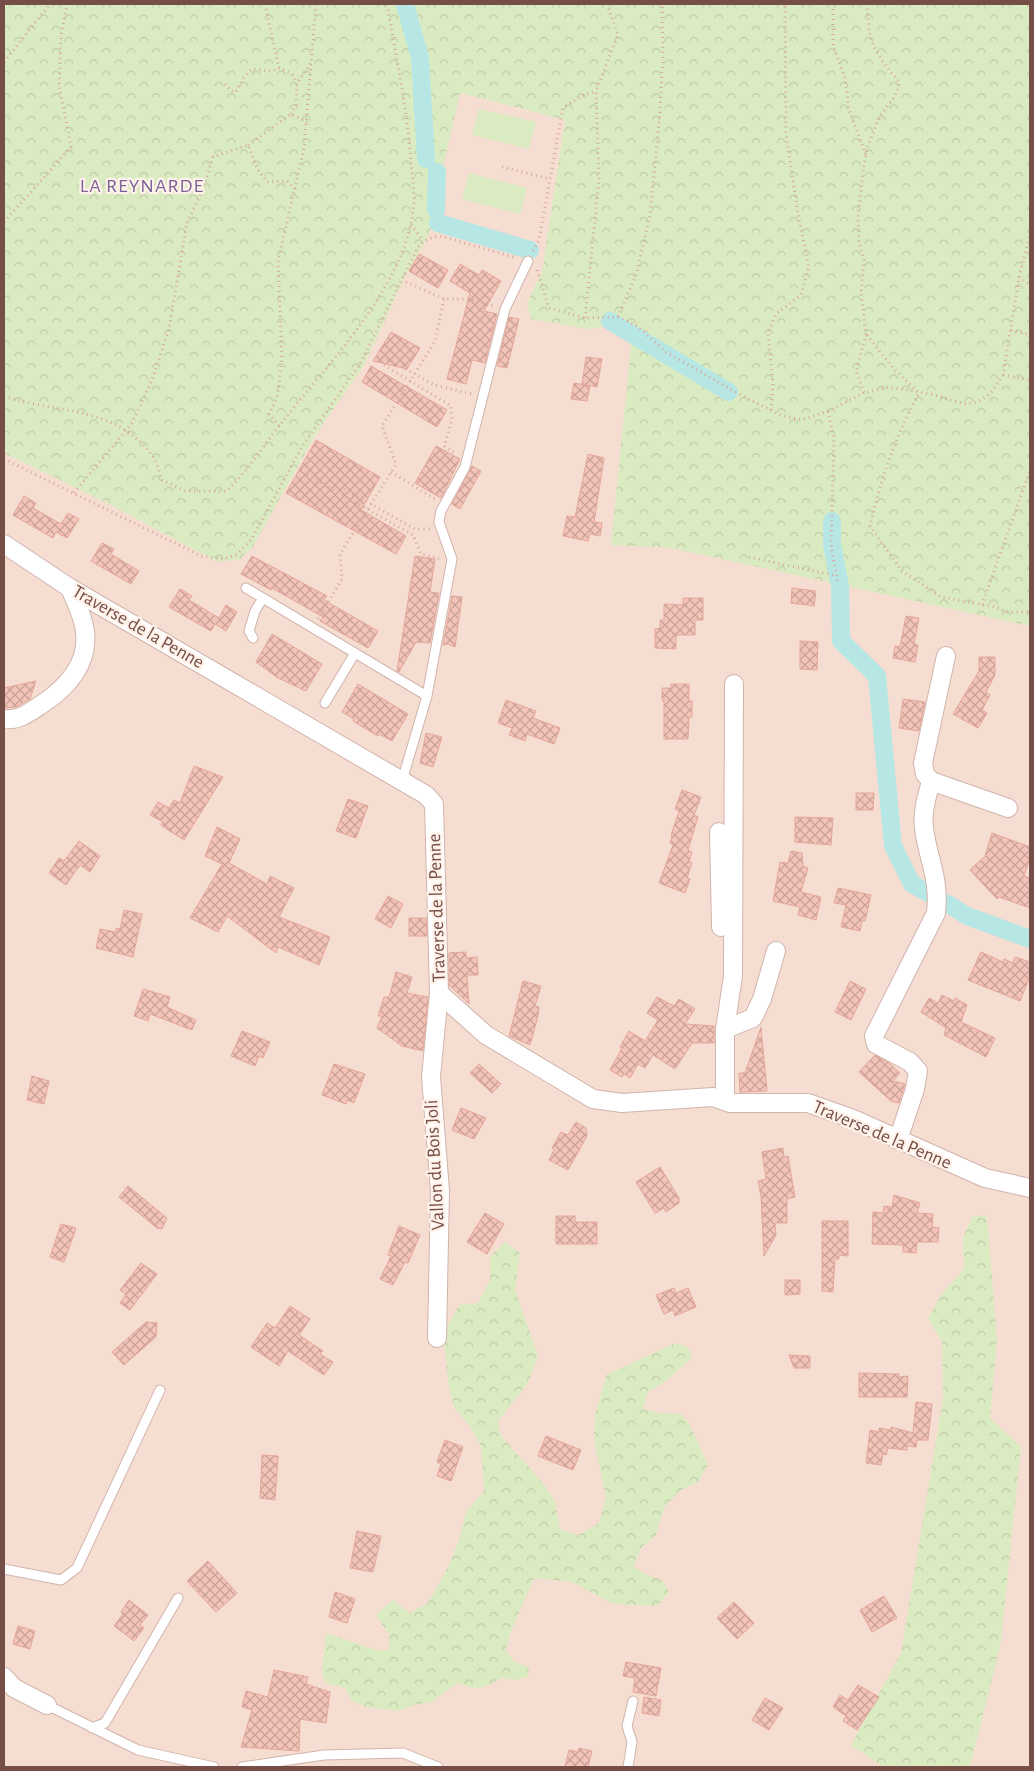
<svg xmlns="http://www.w3.org/2000/svg" width="1034" height="1771" font-family="'Alegreya Sans',sans-serif">
<style>
.residential{fill:#f5ddd1}
.forest{fill:url(#forest-crowns)}
.garden{fill:#dbebc1}
.lines{fill:none;stroke-linecap:round;stroke-linejoin:round}
.canal{stroke:#b6e7e4;stroke-width:18}
.building{fill:url(#building-cross-hatch);stroke:#e6a699}
.lane-casing{stroke:#d1b4ac;stroke-width:11}
.street-casing{stroke:#d1b4ac;stroke-width:20}
.path{stroke:#d8a79c;stroke-width:3;stroke-dasharray:1 4;stroke-linecap:butt}
.lane{stroke:#fff;stroke-width:9}
.street{stroke:#fff;stroke-width:18}
.labels{text-anchor:middle;dominant-baseline:central;stroke-width:4.5;stroke-linejoin:round;paint-order:stroke}
.street-label{font-size:19px;fill:#764e48;stroke:#fff2e9}
.neighbourhood-label{font-size:20px;letter-spacing:1px;fill:#7c6399;stroke:#fff2e9}
</style>
<defs>
<pattern id="forest-crowns" width="20" height="18" patternUnits="userSpaceOnUse" patternTransform="scale(1.25)"><rect width="20" height="18" fill="#dbebc1"/><path d="M2 6a3 3 0 1 1 6 0M12 15a3 3 0 1 1 6 0" fill="none" stroke="#bfcba7"/></pattern>
<pattern id="building-cross-hatch" width="8" height="8" patternUnits="userSpaceOnUse" patternTransform="scale(1.25)"><rect width="8" height="8" fill="#f3c4b9"/><path d="M0 0l8 8M0 8l8-8" fill="none" stroke="#c9a198"/></pattern>
</defs>
<rect width="100%" height="100%" fill="#fdede3"/>
<!-- residential -->
<path class="residential" d="M4,4H1030V1767H4Z"/>
<!-- forest -->
<path class="forest" d="M4,4H1030V626L671,548L611,545L632,336L620,324L588,329L531,319L527,303L542,272L565,120L460,93L442,172L436,217L425,242L408,271L363,367L316,434L252,548L240,559L217,562L111,505L4,453Z
M987,1215L997,1340L990,1418L1021,1447L1001,1642L970,1767H883L851,1745L901,1653L943,1398L942,1342L928,1318L941,1295L964,1269L963,1237L972,1217Z
M505,1242L520,1253L515,1290L538,1356L528,1383L498,1421L501,1436L542,1482L555,1501L560,1529L578,1535L599,1523L606,1497L594,1440L595,1416L606,1375L675,1343L688,1347L692,1358L666,1381L648,1392L643,1409L660,1413L681,1414L689,1423L708,1465L698,1482L681,1490L665,1506L656,1535L641,1548L634,1567L647,1575L662,1580L669,1592L657,1606L613,1604L572,1582L534,1578L511,1631L506,1651L515,1662L529,1667L528,1677L515,1680L501,1678C484,1689 478,1691 458,1683L431,1702L414,1705L398,1711L366,1707L351,1700L345,1688L325,1683L322,1671L326,1633L376,1650H389V1635L376,1615L393,1600L410,1613L428,1603L448,1567L459,1540L466,1512L484,1491L481,1446L469,1425L454,1407L449,1386L443,1334L459,1305L478,1303L490,1280V1257Z"/>
<!-- garden -->
<path class="garden" d="M479,109L536,122L529,149L472,135Z
M469,173L527,188L520,214L462,199Z"/>
<g class="lines">
<!-- canal -->
<path class="canal" d="M405,4L420,58L426,159
M436,210L437,172
M438,223L530,250
M610,321L729,392
M832,521V544L840,586L841,641L877,676L893,846L912,884L930,894
M948,904L967,916L1030,939"/>
</g>
<!-- building -->
<path class="building" d="M419,254L448,270L438,288L409,271Z
M460,264L479,275L482,270L501,281L484,311L497,314L485,363L472,360L466,384L447,379L470,293L450,281Z
M509,317L519,319L507,368L497,366Z
M391,332L420,348L407,369L373,361Z
M586,357L602,359L597,387L582,384Z
M371,366L447,410L437,427L362,382Z
M574,383L590,386L587,401L571,399Z
M316,440L380,477L361,510L406,536L396,554L286,493Z
M436,446L460,459L441,498L415,483Z
M588,454L604,458L594,522L602,523L600,536L590,534L588,541L563,536L567,516L575,517Z
M472,466L481,471L460,509L452,504Z
M24,496L36,503L33,508L61,524L68,513L79,519L67,538L56,532L53,538L13,515Z
M102,543L114,549L111,554L139,571L131,584L91,561Z
M252,556L327,596L324,600L378,631L368,648L320,621L323,617L272,588L271,590L241,574Z
M415,556L435,559L430,592L439,593L430,643L416,642L399,672L397,671Z
M792,588L816,591L814,606L791,603Z
M180,589L192,596L189,600L219,618L226,605L237,612L226,631L215,624L211,631L169,607Z
M452,596L462,597L455,647L448,644L443,645Z
M683,598H703V620H695V635H676V649L655,648V629L660,628V620H664V604L683,605Z
M906,616L919,618L914,644L918,645L915,662L893,658L895,646L900,647Z
M272,634L322,664L306,691L278,678L256,662Z
M800,641L818,642L817,670L800,669Z
M979,657H995V675L986,692L990,695L982,710L987,713L978,728L953,714L979,671Z
M36,681L30,699L16,707L4,708V688Z
M358,684L408,714L392,741L379,734L378,736L353,721L354,719L342,712Z
M671,684H689V701H692V717H689L688,739H664V701H662V688H671Z
M903,699L925,702L919,731L899,728Z
M506,700L536,711L533,718L560,728L554,744L527,734L525,741L509,735L512,728L498,723Z
M426,733L442,737L433,767L420,763Z
M194,766L223,777L184,840L165,828L161,825L163,822L150,815L158,802L169,808L174,800L180,803Z
M682,790L701,797L694,815L698,817L688,850L692,852L689,862L692,863L687,878L690,879L685,893L659,883L673,845L670,843L672,836L671,835L679,811L675,809Z
M856,793H874L873,810H856Z
M348,799L368,806L356,838L336,831Z
M795,817L833,818L831,845L795,842Z
M217,827L240,839L229,863L267,884L270,876L294,888L279,917L330,937L319,965L278,947L276,953L227,916L218,932L190,918L222,864L205,856Z
M992,833L1030,847V858L1024,876L1030,878V908L999,897L997,899L970,870L985,856Z
M79,841L100,856L90,872L80,865L66,885L49,873L59,858L64,861Z
M791,851L802,853L803,866L808,868L801,892L821,897L816,920L798,915L800,907L773,901L780,862L788,863Z
M838,888L871,895L865,921H862L860,931L841,927L846,905L834,903Z
M388,896L403,904L391,928L375,919Z
M124,910L142,914L133,957L96,948L100,929L116,932V928L120,929Z
M409,918H426L427,936H409Z
M466,952V958L477,957L478,975H467L469,1004L449,985V953Z
M981,952L1003,962L1004,959L1013,963L1015,957L1030,962V976L1020,1001L968,980Z
M396,972L412,977L407,993L428,997L423,1051L402,1046L377,1028L382,1016H378L384,997H389Z
M523,981L541,986L535,1006L539,1007L538,1016L530,1045L509,1036Z
M850,981L866,989L851,1020L835,1012Z
M143,989L170,997L167,1007L196,1020L192,1030L150,1014L148,1021L134,1016Z
M942,995L954,1001L955,998L967,1005L961,1022L995,1038L986,1057L944,1035L946,1028L921,1012L929,998L938,1003Z
M657,997L674,1006L679,999L695,1009L685,1024L714,1026V1043H692L675,1069L653,1055L645,1068L638,1064L630,1078L624,1074L622,1077L610,1070L622,1048L620,1047L629,1031L645,1041L658,1020L647,1013Z
M761,1027L767,1091L740,1092L739,1073H745Z
M242,1031L270,1042L263,1058L259,1056L255,1066L231,1056Z
M875,1055L889,1063L900,1073L893,1081L905,1084L899,1103L891,1101L859,1072Z
M334,1064L365,1074L354,1103L347,1100L346,1104L322,1095Z
M479,1064L501,1084L492,1093L470,1073Z
M32,1076L49,1081L44,1104L27,1100Z
M461,1108L486,1118L474,1139L452,1130Z
M576,1122L586,1128L587,1136L568,1170L549,1160L554,1150L552,1148L561,1132L568,1135Z
M783,1148L784,1157L788,1156L795,1197L787,1199V1223H775L776,1235L764,1256L761,1196L758,1181L766,1179L762,1152Z
M660,1167L679,1198V1203L666,1212L664,1208L655,1213L636,1182Z
M128,1186L167,1218L162,1229L157,1228L119,1197Z
M894,1195L920,1203L917,1213L933,1214L932,1227L939,1228L938,1242H917L916,1253L903,1252V1245L872,1244L873,1212L883,1213L884,1206L892,1207Z
M485,1213L504,1224L487,1254L467,1242Z
M556,1216H575V1222H597V1244H556Z
M822,1221H848V1256L839,1255V1259H835L833,1292L822,1291Z
M61,1224L76,1228L64,1262L50,1257Z
M399,1226L420,1235L408,1263L405,1262L393,1285L380,1279L391,1256L388,1255Z
M141,1263L157,1274L130,1310L120,1303L126,1294L120,1290Z
M785,1280H800V1294L785,1295Z
M674,1288L676,1293L688,1288L696,1307L675,1316L673,1310L664,1314L656,1295Z
M290,1306L310,1319L299,1335L323,1351L320,1354L333,1362L324,1375L288,1351L279,1366L251,1347L267,1323L275,1328Z
M146,1322L157,1323L156,1337L124,1365L112,1352Z
M789,1355L810,1356V1368H794Z
M859,1373L899,1374V1377L908,1376L907,1397H859Z
M916,1402L932,1404L928,1440H917L916,1447L907,1446V1450L888,1448L886,1455L883,1454L881,1465L866,1463L870,1430L879,1432V1428L891,1430V1427L913,1433Z
M546,1436L581,1450L573,1470L538,1456Z
M445,1440L463,1447L451,1481L437,1476L441,1464L437,1462Z
M262,1455L278,1456L275,1500L260,1498Z
M357,1531L381,1536L373,1572L350,1568Z
M208,1561L237,1593L216,1612L187,1581Z
M335,1592L355,1599L347,1623L329,1617Z
M884,1596L897,1618L872,1632L860,1610Z
M129,1600L148,1615L140,1625L144,1628L134,1641L114,1626L123,1614L121,1612Z
M734,1602L754,1623L737,1639L717,1618Z
M18,1626L35,1631L30,1649L13,1644Z
M626,1662L661,1668L656,1696L633,1692L635,1678L623,1676Z
M274,1670L308,1677L306,1684L330,1692L326,1723L300,1719L299,1751L241,1747L252,1710L242,1707L246,1691L268,1697Z
M858,1685L879,1697L857,1730L843,1721L846,1716L833,1707L840,1695L848,1700Z
M644,1697L661,1700L659,1716L642,1713Z
M765,1698L783,1708L769,1730L752,1720Z
M579,1748L592,1751L588,1767H565L569,1750L578,1752Z"/>
<g class="lines">
<defs>
<path id="lane" d="M246,588L427,696
M253,638L249,631L255,611L263,598
M325,703L355,653
M402,781L427,696L452,559L439,522L441,511L465,467L505,309L528,261
M4,1569L61,1580L77,1568L160,1390
M47,1705L138,1750L214,1767
M92,1728L105,1723L178,1598
M242,1767L324,1755L403,1753L438,1767
M628,1767L632,1742L627,1726L633,1701"/>
<path id="street" d="M4,544L70,588L426,795L434,804L439,993L486,1035L593,1099L622,1103L713,1097L730,1103H808L853,1119L985,1178L1030,1188
M946,656L923,763L925,774L931,781L1008,808
M4,719C19,721 30,712 42,704C67,688 89,663 85,632C84,617 75,601 70,588
M719,832L721,927
M725,1029L753,1018L762,999L776,951
M725,1101V1029L733,976L734,684
M898,1140L915,1089L918,1071L910,1062L876,1044L874,1036L936,913C940,878 928,860 924,828C922,812 927,796 931,781
M437,1338L440,1191L431,1077L439,993
M4,1677L14,1688L47,1705"/>
</defs>
<!-- lane casing -->
<use href="#lane" class="lane-casing"/>
<!-- street casing -->
<use href="#street" class="street-casing"/>
<!-- path -->
<path class="path" d="M265,4L279,68
M833,4V46L845,78L849,110L866,155
M865,4C870,14 867,24 870,35C875,54 888,68 900,83L895,96L880,116L867,148L863,172L858,218L859,241L864,260L861,292L866,335L856,370L864,393L889,387L931,394L964,404L977,402L990,394L1003,375L1019,277L1030,236
M4,62L50,4
M225,84L231,91L236,92L244,77L252,69L272,71L279,68L292,74L297,83
M291,114L296,105L297,83L311,63
M248,145L291,114L307,122
M502,167L550,179
M4,222L71,147L59,85L61,36L67,4
M411,225L423,241
M533,251L539,240L563,108L581,96L596,91
M537,270L549,308L585,318L618,317L637,326L666,352L737,393L780,415L802,420L828,411L864,393
M1019,277L1030,285
M406,282L444,299H469L494,306
M618,317L636,275L650,216L660,112L663,55L662,4
M585,318L599,179L596,91L618,35L607,4
M1011,330L1030,335
M867,335L894,369L919,393C894,439 882,476 870,526L902,571L941,597L995,607L1007,612H1030
M388,359L434,385L472,394
M384,365L451,406L452,420L444,446L456,454
M1003,375L1030,380
M4,396C56,414 114,405 152,455C157,461 159,472 162,480L185,491H227C247,471 262,448 279,426C327,364 411,282 414,199C414,186 412,173 411,161C407,108 396,56 387,4
M771,410L773,384L768,333L776,314L801,295L809,268L798,214L786,134L785,4
M828,411L834,439L831,544L838,585
M279,426L269,414L277,398L282,359L278,262L304,148L316,4
M4,459L201,556L223,559L236,555L251,540L303,445L360,364L418,247C425,240 430,237 440,236L517,258
M391,472L435,499
M307,475L413,535L421,554L440,559
M344,489L415,529H430
M74,493L132,423L152,380L169,329L187,223L202,192L213,157L248,145L258,170L267,182L287,181L295,189
M749,557L837,576
M982,605L1030,470
M318,619L342,579L340,554L396,464L382,426L435,341L444,299"/>
<!-- lane -->
<use href="#lane" class="lane"/>
<!-- street -->
<use href="#street" class="street"/>
</g>
<g class="labels">
<!-- street labels -->
<g class="street-label">
<text transform="translate(138 627) rotate(30)">Traverse de la Penne</text>
<text transform="translate(437 908) rotate(-92)">Traverse de la Penne</text>
<text transform="translate(882 1135) rotate(23)">Traverse de la Penne</text>
<text transform="translate(435 1165) rotate(-93)">Vallon du Bois Joli</text>
</g>
<!-- neighbourhood labels -->
<g class="neighbourhood-label">
<text x="142" y="186">LA REYNARDE</text>
</g>
</g>
<!-- border -->
<rect width="1034" height="1771" fill="none" stroke="#764e48" stroke-width="10"/>
</svg>
